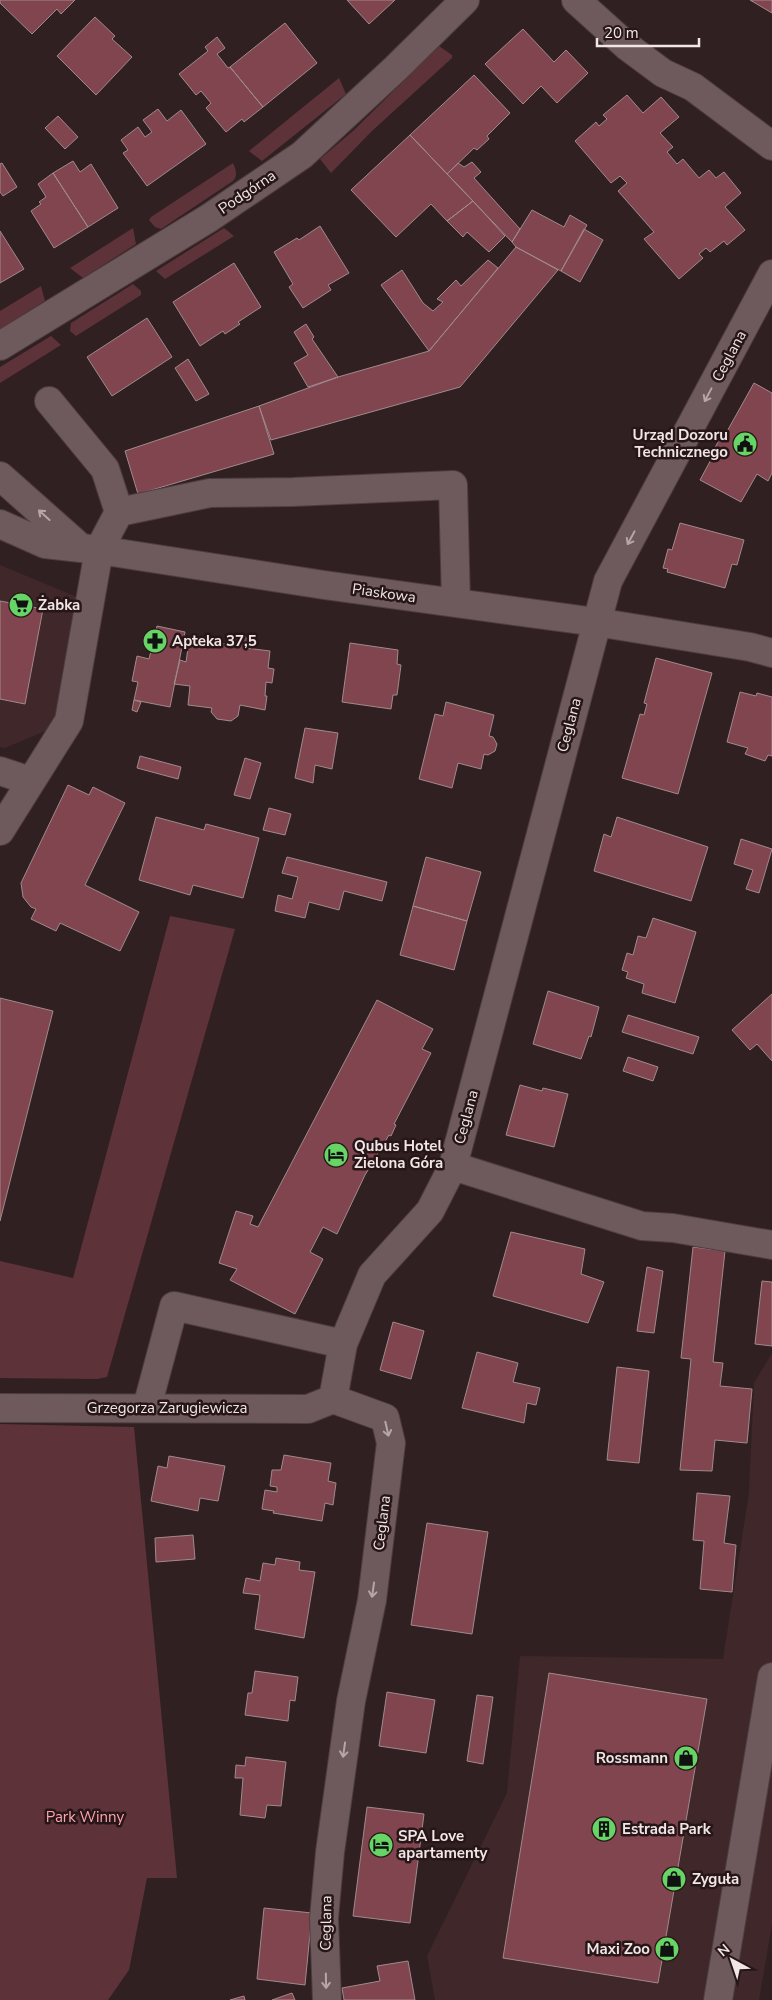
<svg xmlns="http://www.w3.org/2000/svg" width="772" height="2000" font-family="'Nunito Sans',sans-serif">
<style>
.built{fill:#3f272a}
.green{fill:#5d3238}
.building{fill:#80454e;stroke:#a08a8c}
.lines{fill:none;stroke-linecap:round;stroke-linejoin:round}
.minor-casing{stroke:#4c3e40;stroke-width:30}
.minor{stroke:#6e595c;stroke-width:28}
.oneway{stroke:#b6a6a8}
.labels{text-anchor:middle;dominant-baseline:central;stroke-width:5;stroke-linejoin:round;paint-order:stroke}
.street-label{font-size:15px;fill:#f1e5e6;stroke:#271618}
.poi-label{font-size:15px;font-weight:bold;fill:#f1e5e6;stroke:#271618;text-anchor:start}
.park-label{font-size:15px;fill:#ffa2ae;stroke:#271618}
</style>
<rect width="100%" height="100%" fill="#312022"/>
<!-- built -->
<path class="built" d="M0,565L89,602L69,721L5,748L0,747Z
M772,1353V1924L759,2000H435L427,1956L507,1793L520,1656L723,1659L749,1493L754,1383Z"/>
<!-- green -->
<path class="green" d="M439,46L452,55V58L372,131L331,173L320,159L354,130Z
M339,78L346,94L262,161L249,151Z
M233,163C236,170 238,175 233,181L161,229L155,227L149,220L151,217Z
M133,228L136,244L83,278L70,268Z
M224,228L234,236L165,279L156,271Z
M133,284L141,291V295L76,336L70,331L71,323Z
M41,286L45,301L0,329V311Z
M51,336L61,345L0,383V367Z
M170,916L235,929L107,1377L97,1379L0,1378V1261L73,1278Z
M0,1424L134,1427L177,1878H147L129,1970L108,2000H0Z"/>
<!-- building -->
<path class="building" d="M0,0H75L61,14L57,9L32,34L0,3Z
M347,0H395L369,24Z
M750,0H772V13Z
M95,17L115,36L112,39L132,57L96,95L57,56Z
M285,23L317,63L263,107L230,67Z
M523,29L554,62L566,50L588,73L557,103L541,86L523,104L485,64Z
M217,37L225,48L217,54L228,68L230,67L263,107L244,122L242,119L226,132L206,108L211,103L201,91L196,95L179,74L208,51L205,47Z
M474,75L510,113L487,136L489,139L477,150L474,148L447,174L410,135Z
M627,95L643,113L661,97L679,117L660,133L673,147L667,152L677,164L683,159L699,178L709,170L716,178L724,172L741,193L725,207L745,230L727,245L724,241L710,252L706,248L699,254L703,258L679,279L644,239L654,232L618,191L627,183L620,176L611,183L575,141L596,122L599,126L607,119L603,115Z
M158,109L167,121L181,110L206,144L147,186L123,153L128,150L121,140L138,127L145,137L152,132L143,120Z
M58,116L78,137L65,149L45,128Z
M410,135L473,201L447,221L431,204L396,237L351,190Z
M73,161L80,172L91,164L118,208L88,227L53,173Z
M472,162L481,172L474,178L520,229L512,242L447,174L458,163L464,167Z
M2,163L17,187L3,196L0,192V164Z
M53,173L88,227L54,248L31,211L41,204L39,202L46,197L38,184Z
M473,201L505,236L489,252L467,232L463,237L447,221Z
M532,210L564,227L570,215L587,225L561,271L516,247L512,242Z
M320,226L349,273L328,285L331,290L303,308L289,287L293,284L274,252L297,238L299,240Z
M584,229L603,240L580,282L561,271Z
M0,231L24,269L0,283Z
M516,247L558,270L460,387L271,440L259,406L338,377L429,351Z
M488,260L498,268L429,351L381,285L402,270L423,303L433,311L443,302L437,299L456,280L461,286Z
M234,263L261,307L238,322L240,324L225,334L223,331L200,346L173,302Z
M147,318L172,357L112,396L87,357Z
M306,324L314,337L312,339L338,377L308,387L294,363L308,355L294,332Z
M188,359L209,394L196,401L175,368Z
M754,383L772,393V473L768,481L757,474L741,502L700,480L714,454L712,453L723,433L725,435Z
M259,406L274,454L138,494L125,451Z
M680,523L744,540L737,565L732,564L725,588L667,572L668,569L663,568L668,549L672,550Z
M0,601L43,609L25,704L0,699Z
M157,626L185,632L170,707L134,700L138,682L132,681L137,656L149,659Z
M235,634L244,635L247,639L246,648L270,651L268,668L274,669L272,683L266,682L265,696H267L265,710L240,705L238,716L231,721L217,719L211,712L212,708L188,705L190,686L174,684L180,660L186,662L189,641L194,636L210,638L213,643L230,644L231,638Z
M350,643L398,650L397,664L401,665L397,695H393L391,709L342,702Z
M656,658L712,673L678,794L622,778L640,714L644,715L647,704L644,703Z
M740,692L756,696L757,693L772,697V756L768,755L765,761L745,754L748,748L727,742Z
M134,700L141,702L137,712L132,710Z
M446,702L494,715L489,736L493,737L497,744L495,751L488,755L484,754L481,769L458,763L452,788L419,779L435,714L443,716Z
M305,728L338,733L332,769L315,765L313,783L295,778Z
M140,756L181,767L178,779L137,768Z
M245,758L261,763L250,799L234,795Z
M68,785L89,795L93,787L125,803L85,885L139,912L120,951L60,923L56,931L31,919L36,909L31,907L23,897L21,883Z
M269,808L291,814L285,835L263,830Z
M156,817L204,830L206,824L259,838L243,898L193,885L190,895L139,880Z
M617,817L708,847L691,901L594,871L604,834L611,837Z
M741,839L772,849L759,893L746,889L753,870L734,864Z
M287,857L387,882L382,901L344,891L339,910L309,902L305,918L275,911L278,895L292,899L298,877L282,873Z
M426,857L481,872L467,921L413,906Z
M413,906L467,921L454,970L400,955Z
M653,918L696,932L675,1003L642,993L644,984L626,978L628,972L622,970L627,953L633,955L638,936L646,938Z
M548,991L599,1007L591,1037L589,1036L581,1059L533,1044Z
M772,994V1061L757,1044L750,1050L732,1030Z
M0,998L53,1011L0,1221Z
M377,1000L433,1029L422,1049L431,1053L394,1124L396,1125L391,1136L389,1135L365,1175L337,1234L323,1227L310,1252L323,1259L295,1314L230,1280L237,1269L219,1263L236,1211L253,1216L250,1224L258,1227Z
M628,1015L699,1037L693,1054L622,1032Z
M628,1057L658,1067L653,1081L623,1071Z
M520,1085L542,1091L543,1088L568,1094L554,1147L506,1135Z
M511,1232L585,1249L581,1274L604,1282L588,1323L493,1296Z
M693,1247L725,1251L713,1362L723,1363L720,1386L752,1389L747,1443L715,1440L712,1471L680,1470L691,1359L681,1358Z
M647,1267L663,1271L654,1333L637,1331Z
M762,1281L772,1282V1346L755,1344Z
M393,1322L424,1331L411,1379L380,1370Z
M477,1352L518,1363L513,1382L540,1388L536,1405L527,1403L524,1423L462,1408Z
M617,1367L649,1371L639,1463L607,1460Z
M284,1455L331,1463L328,1481L336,1483L333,1505L325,1503L322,1521L273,1513L274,1511L262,1509L265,1490L277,1492V1487L270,1486L272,1470H281Z
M169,1456L225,1466L218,1501L200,1498L198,1511L151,1501L158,1466L167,1468Z
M697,1493L730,1496L724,1543L736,1545L732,1592L700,1589L704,1541L693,1540Z
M427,1523L488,1532L472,1634L411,1625Z
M193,1535L195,1559L156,1562L155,1538Z
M276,1558L300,1562L299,1570L315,1572L304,1638L255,1629L260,1595L243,1593L246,1578L260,1581L263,1563L275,1565Z
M255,1671L298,1677L295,1701L290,1700L288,1721L245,1715L248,1693H252Z
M549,1673L707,1699L658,1983L503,1958Z
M387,1692L435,1700L426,1753L379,1746Z
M477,1695L493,1697L483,1764L467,1761Z
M246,1757L286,1762L281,1806L267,1805L265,1818L240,1815L243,1778H235L236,1765L245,1766Z
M367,1807L424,1814L410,1923L353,1916Z
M264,1908L312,1913L305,1985L257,1979Z
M408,1961L415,2000H344L342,1988L380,1981L377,1966Z
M292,1993L295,2000H272Z
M244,1996L245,2000H230Z"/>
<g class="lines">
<defs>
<path id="minor" d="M576,0L628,47L663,73L693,87L772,146
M0,346L209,218L302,155L396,68L465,0
M49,401L105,469L119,512
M0,476L80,547
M0,524L45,544L99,550L324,585L596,622L750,647L772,653
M0,771L30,781
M0,831L69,721L99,550L119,512L210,493L293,492L453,485L456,603
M453,1166L642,1226L673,1228L772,1245
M333,1399L343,1344L372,1275L430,1211L453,1166L608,581L772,274
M147,1407L174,1306L343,1344
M0,1408L308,1409L333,1399
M327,2000L324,1918L330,1852L351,1701L372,1600L391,1443L385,1418L333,1399
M718,2000L772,1677"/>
</defs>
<!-- minor casing -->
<use href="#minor" class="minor-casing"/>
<!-- minor -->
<use href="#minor" class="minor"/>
</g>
<!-- one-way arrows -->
<defs><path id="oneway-shaft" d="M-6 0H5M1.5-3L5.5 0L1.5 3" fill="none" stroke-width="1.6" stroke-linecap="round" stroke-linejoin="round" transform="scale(1.25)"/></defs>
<g class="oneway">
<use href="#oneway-shaft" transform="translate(708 395) rotate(118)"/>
<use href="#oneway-shaft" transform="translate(44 515) rotate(-138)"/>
<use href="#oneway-shaft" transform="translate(631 538) rotate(118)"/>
<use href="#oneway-shaft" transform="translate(387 1429) rotate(77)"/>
<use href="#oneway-shaft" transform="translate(373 1590) rotate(98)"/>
<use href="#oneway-shaft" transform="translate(344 1750) rotate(98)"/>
<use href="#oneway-shaft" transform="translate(326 1981) rotate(89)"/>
</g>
<!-- icons -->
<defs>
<symbol id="civic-disc" viewBox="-11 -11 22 22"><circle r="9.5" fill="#67d466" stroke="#271618"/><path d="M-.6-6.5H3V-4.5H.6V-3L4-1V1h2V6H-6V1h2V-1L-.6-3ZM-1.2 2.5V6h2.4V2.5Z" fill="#111"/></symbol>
<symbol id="supermarket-disc" viewBox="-11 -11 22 22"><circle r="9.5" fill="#67d466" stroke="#271618"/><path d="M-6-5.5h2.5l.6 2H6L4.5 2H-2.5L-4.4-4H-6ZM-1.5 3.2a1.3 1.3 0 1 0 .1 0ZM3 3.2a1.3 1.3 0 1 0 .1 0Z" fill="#111"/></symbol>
<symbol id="pharmacy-disc" viewBox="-11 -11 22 22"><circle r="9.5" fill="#67d466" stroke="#271618"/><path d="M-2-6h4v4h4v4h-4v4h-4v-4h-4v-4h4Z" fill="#111"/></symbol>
<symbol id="hotel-disc" viewBox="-11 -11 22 22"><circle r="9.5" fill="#67d466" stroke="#271618"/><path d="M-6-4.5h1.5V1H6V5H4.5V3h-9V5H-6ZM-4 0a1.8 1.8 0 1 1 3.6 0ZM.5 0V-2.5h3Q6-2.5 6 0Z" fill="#111"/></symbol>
<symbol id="shop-disc" viewBox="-11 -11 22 22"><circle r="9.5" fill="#67d466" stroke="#271618"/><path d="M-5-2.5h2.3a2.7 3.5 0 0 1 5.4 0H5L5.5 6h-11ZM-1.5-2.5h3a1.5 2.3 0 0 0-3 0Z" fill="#111"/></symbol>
<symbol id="building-disc" viewBox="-11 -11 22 22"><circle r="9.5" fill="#67d466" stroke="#271618"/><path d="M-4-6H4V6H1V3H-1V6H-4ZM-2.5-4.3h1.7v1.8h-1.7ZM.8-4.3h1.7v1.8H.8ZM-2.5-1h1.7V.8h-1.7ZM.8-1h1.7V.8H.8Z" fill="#111"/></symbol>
</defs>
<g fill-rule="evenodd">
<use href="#civic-disc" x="731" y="430" width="28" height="28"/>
<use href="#supermarket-disc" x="7" y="591" width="28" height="28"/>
<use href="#pharmacy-disc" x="141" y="627" width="28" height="28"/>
<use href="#hotel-disc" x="322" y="1141" width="28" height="28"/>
<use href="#shop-disc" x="672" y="1744" width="28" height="28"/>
<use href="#building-disc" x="590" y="1815" width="28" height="28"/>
<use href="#hotel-disc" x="367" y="1831" width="28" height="28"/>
<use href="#shop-disc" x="660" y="1865" width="28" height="28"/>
<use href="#shop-disc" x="653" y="1935" width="28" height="28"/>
</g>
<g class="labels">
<!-- street labels -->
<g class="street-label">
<text transform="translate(247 192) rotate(-34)">Podgórna</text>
<text transform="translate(729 356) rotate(-62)">Ceglana</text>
<text transform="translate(384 593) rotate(8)">Piaskowa</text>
<text transform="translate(569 725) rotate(-75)">Ceglana</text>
<text transform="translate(466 1117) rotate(-75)">Ceglana</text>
<text x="167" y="1408">Grzegorza Zarugiewicza</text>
<text transform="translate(382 1523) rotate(-83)">Ceglana</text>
<text transform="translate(326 1923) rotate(-89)">Ceglana</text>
</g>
<!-- poi labels -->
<g class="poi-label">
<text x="728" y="435" text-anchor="end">Urząd Dozoru<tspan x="728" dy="17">Technicznego</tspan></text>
<text x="38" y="605">Żabka</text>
<text x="172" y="641">Apteka 37,5</text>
<text x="354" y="1146">Qubus Hotel<tspan x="354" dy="17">Zielona Góra</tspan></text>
<text x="668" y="1758" text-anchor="end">Rossmann</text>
<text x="622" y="1829">Estrada Park</text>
<text x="398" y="1836">SPA Love<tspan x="398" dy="17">apartamenty</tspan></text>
<text x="692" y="1879">Zyguła</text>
<text x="650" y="1949" text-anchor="end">Maxi Zoo</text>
</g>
<!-- park labels -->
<g class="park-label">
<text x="85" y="1817">Park Winny</text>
</g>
</g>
<!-- north arrow -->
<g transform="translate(732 1960) rotate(320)" stroke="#271618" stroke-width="4" paint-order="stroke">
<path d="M0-4L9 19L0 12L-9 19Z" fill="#f1e5e6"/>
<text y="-8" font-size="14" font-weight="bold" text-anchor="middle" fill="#f1e5e6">N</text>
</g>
<!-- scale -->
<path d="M597 38v8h102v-8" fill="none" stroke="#f1e5e6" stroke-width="2.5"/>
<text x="604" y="38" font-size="15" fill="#f1e5e6" stroke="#271618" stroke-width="4" paint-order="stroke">20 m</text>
</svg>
